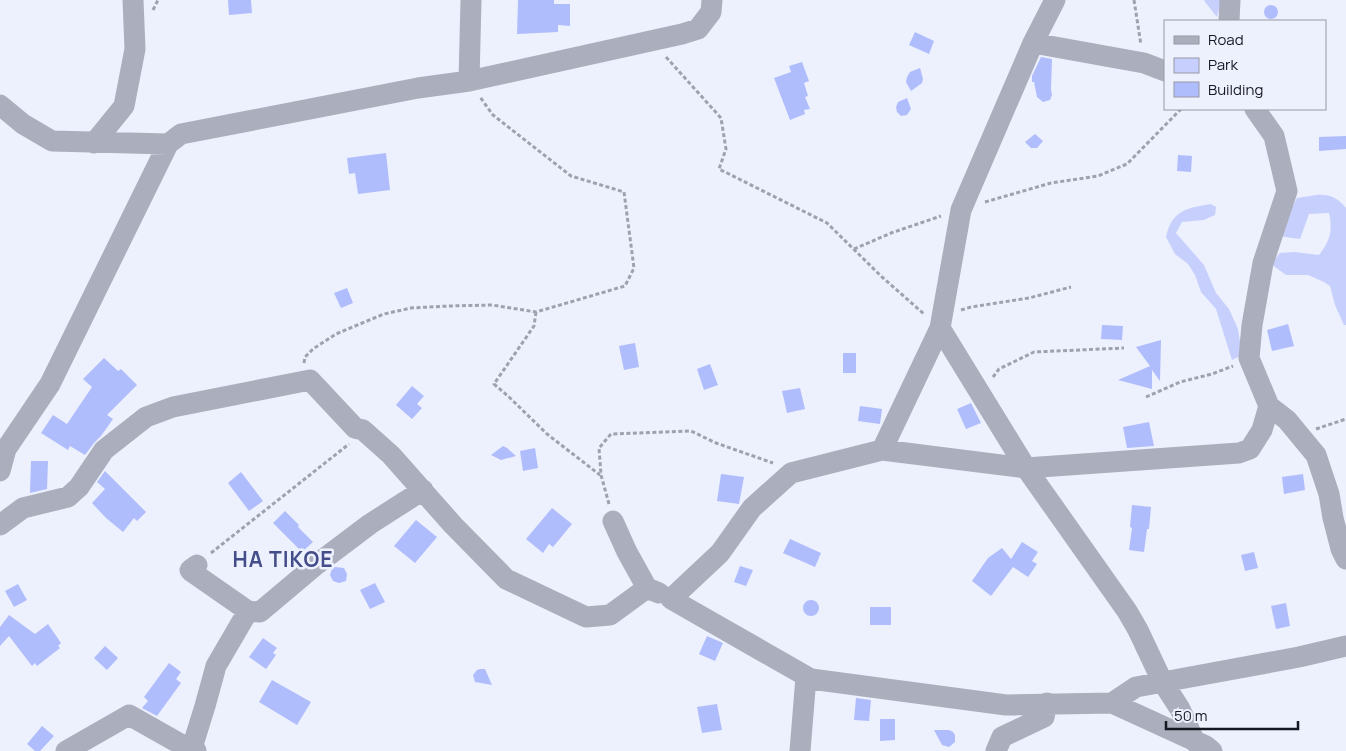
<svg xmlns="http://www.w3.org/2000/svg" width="1346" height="751" font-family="Manrope,sans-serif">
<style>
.green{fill:#c7d0fd}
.building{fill:#b0bdfd}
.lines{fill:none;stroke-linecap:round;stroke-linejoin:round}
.path{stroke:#9ea1ae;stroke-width:3;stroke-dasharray:4 2.5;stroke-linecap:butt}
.minor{stroke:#abaebd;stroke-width:21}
.labels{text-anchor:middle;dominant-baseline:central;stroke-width:5;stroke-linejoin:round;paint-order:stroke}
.district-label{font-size:21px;font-weight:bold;letter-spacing:1px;fill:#444d89;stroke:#edf0fd}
</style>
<rect width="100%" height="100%" fill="#edf0fd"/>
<!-- green -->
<path class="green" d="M1204,0H1221L1217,17L1205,2Z
M1316,195C1329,194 1337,197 1346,208V325H1344L1335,305L1330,286L1324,282L1308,275H1286L1271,264L1280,253L1294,252L1319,255C1330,241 1333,231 1329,213L1309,214L1300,239L1278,236L1284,222L1297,198Z
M1211,204L1216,207L1215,215L1204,220L1182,222L1176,233L1204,265L1216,293L1229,309L1238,329L1242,355L1232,360L1216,309L1201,292L1195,275L1188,264L1175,254L1166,237C1172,210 1187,208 1211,204Z"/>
<!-- building -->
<path class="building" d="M228,0H251L252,13L229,15Z
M518,0H554V4H570V26L558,25V32L517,34Z
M1264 12a7 7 0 1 1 14 0a7 7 0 1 1-14 0Z
M915,32L934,41L929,54L909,45Z
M1041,57L1052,59L1051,89L1052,95L1050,100L1043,102L1037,97L1034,82H1032V76Z
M802,62L809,81L804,83L808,96L805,97L810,109L804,110L805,114L790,120L774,78L791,72L789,66Z
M920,68L923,79L922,83L911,91L906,82L907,77L910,72Z
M907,98L911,109L907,115L901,116L897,112L896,107L898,102Z
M1035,134L1043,141L1037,148H1031L1025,142Z
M1346,136V149L1319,151V137Z
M386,153L390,190L358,194L355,173L349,174L347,158Z
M1178,155L1192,156L1191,172L1177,171Z
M347,288L353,303L341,308L334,293Z
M1288,324L1294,346L1272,351L1267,330Z
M1102,325L1123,326L1122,340L1101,339Z
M1161,340L1160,381L1152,370V389L1118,380L1150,366L1136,347Z
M635,343L639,367L624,370L619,346Z
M843,353H856V373H843Z
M104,358L118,371L121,369L137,385L107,415L113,419L101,436L94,443L85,455L70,446L68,450L41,433L53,415L67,424L92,387L83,379Z
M710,364L718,385L704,390L697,369Z
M412,386L424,396L417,404L422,408L412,419L396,405Z
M800,388L805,409L787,413L782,391Z
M971,403L981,423L966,429L957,409Z
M860,406L882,409L880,424L858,421Z
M1149,422L1154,446L1127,448L1123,427Z
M503,446L507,448L516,456L501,460L491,455Z
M535,448L538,468L523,471L520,451Z
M31,461H48L47,489L30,493Z
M105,471L146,512L137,521L134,518L123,532L106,518L92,503L105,489L97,482Z
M241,472L263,501L249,511L228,483Z
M721,474L744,477L739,504L717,501Z
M1303,474L1305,490L1284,494L1282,477Z
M1132,505L1151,507L1149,529H1147L1144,552L1129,550L1132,528L1130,527Z
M552,508L572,524L553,547L549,544L543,553L526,539Z
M285,511L299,525L298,527L313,542L302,552L273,523Z
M416,520L437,537L415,563L394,546Z
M790,539L821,553L815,567L783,553Z
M1022,542L1038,552L1032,561L1037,564L1028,577L1013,567L991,596L972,581L988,558L1002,548L1011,559Z
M1254,552L1258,568L1245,571L1241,555Z
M740,566L753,570L746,586L734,582Z
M335,567L344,568L347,574L346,581L339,583L333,581L330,575L332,569Z
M375,583L385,602L370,609L360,590Z
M18,584L27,600L14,607L5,591Z
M803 608a8 8 0 1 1 16 0a8 8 0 1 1-16 0Z
M1286,603L1290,626L1276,629L1271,606Z
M870,607H891V625H870Z
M9,615L35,634L48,624L61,643L58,646L60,648L37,666L35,663L32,666L9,636L0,646V627Z
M707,636L723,643L715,661L699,654Z
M263,638L277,648L273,653L276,655L266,669L249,657Z
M105,646L118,658L107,670L94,658Z
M169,663L181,672L176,679L181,683L157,716L142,708L148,701L144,697Z
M480,669H485L492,685L475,682L473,675L477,670Z
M272,680L311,702L297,725L259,702Z
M856,698L871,700L869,721L854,720Z
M717,704L722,730L702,733L697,707Z
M880,719H895V740L880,741Z
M42,726L54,736L40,751H35L27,744Z
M934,730H949L953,732L955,735V742L949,747L942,745Z"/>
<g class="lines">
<!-- path -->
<path class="path" d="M1134,0L1141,45
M153,10L158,0
M666,57L721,118L726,149L719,169L827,223L882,277L924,314
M985,202L1051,183L1098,176L1127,164L1181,109
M854,249L891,233L941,216
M961,310L971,307L1029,298L1071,287
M536,312L534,326L494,384L509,397L547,434L600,475
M304,363L305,357L313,349L336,334L384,314L411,308L449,306L492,305L536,312L625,286L634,268L624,192L571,176L493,115L480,97
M993,377L999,369L1034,352L1124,348
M1146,397L1180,382L1212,374L1233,366
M1316,429L1346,419
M609,504L601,475L599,448L611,434L691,431L716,443L773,463
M211,553L349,444"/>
<!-- minor -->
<path class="minor" d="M1055,0L1033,43L961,210L940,328L1026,468L1127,611L1138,630L1162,681L1180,709L1195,742
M1229,21L1230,0
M1033,43L1144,63L1165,71
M469,81L471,0
M0,105L23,124L52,141L168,144L181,134L418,88L469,81L682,34L698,29L711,12L712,0
M94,143L124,106L135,49L133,0
M1269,406L1287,420L1316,455L1329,494L1333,518L1341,549L1346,559
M882,450L940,328
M0,471L6,449L50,384L168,144
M613,521L627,552L647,588L659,593
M0,525L23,508L68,497L79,487L104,450L146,417L173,407L310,380L355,428L363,430L391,455L453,525L506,579L586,617L610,615L647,588
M197,565L190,570L192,572L248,611L260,612L317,564L370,524L423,490
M1112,703L1136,687L1299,657L1346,646
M66,751L129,715L182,745L196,751
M191,751L205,706L216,666L248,611
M800,751L806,677
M996,751L1002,737L1044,717L1047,703
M1212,751L1206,746L1112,703L1006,705L811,679L671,599L720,553L752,508L791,473L882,450L1026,468L1239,453L1250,449L1262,430L1269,406L1249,358L1252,325L1263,263L1287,191L1274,136L1255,109"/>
</g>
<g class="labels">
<!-- district labels -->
<g class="district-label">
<text x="283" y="559">HA TIKOE</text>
</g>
</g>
<!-- legend -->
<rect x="1164" y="20" width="162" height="90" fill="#edf0fd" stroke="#9799a6"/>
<rect x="1174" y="36" width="25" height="8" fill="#abaebd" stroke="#9799a6"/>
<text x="1208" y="45" font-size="15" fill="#151723">Road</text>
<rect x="1174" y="58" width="25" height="15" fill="#c7d0fd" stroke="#9799a6"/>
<text x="1208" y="70" font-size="15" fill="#151723">Park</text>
<rect x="1174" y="82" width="25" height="15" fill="#b0bdfd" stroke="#9799a6"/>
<text x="1208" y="95" font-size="15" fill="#151723">Building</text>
<!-- scale -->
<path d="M1166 721v8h132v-8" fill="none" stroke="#151723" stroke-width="2.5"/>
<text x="1174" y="721" font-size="15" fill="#151723" stroke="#edf0fd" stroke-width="4" paint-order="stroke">50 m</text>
</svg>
